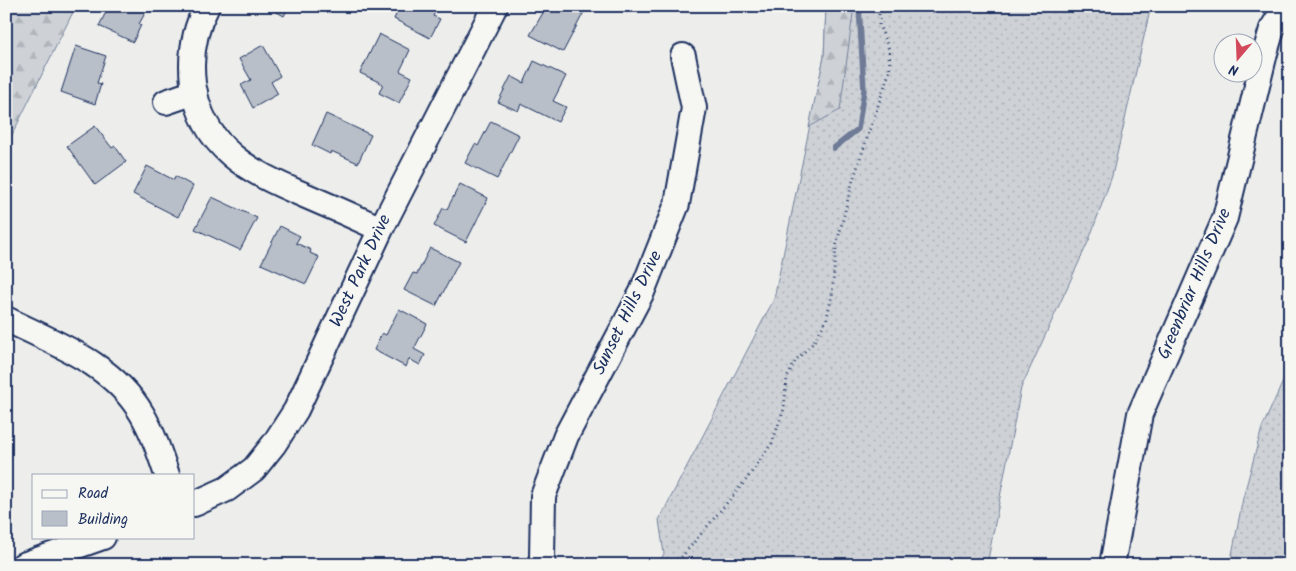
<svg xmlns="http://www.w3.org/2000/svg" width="1296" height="571" font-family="Kalam,sans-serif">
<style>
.grass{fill:url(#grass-dots);stroke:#74809a}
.forest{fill:url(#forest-firs);stroke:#74809a}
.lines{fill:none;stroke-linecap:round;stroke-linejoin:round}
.stream{stroke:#6e7a96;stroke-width:5.5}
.building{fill:#b9bfc8;stroke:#1b2f5e}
.minor-casing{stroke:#1b2f5e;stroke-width:28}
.path{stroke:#1b2f5e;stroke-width:3;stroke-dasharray:1 4;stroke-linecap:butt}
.minor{stroke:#f6f6f2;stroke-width:24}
.labels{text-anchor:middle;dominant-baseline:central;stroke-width:4;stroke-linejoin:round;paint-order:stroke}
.street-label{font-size:18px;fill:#1b2f5e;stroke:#f6f6f2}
</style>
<defs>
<pattern id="grass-dots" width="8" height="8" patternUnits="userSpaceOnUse" patternTransform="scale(1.25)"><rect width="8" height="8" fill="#ced2d7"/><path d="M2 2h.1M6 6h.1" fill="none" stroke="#b0b5bb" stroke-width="1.8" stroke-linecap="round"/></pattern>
<pattern id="forest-firs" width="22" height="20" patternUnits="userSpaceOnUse" patternTransform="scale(1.25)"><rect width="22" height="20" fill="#ced2d7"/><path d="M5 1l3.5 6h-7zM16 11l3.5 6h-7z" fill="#b0b5bb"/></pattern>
</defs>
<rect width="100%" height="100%" fill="#edeeec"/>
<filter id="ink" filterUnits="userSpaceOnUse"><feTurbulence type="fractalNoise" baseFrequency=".02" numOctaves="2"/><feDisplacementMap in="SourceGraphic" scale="10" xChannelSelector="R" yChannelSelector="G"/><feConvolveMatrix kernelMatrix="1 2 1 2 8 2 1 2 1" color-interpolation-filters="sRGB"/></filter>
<g filter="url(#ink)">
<!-- grass -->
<path class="grass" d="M826,6H1151L1112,176L1089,240L1021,388L987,565H657L664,554L659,520L774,299L824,57Z
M1290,366V565H1230L1243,498L1262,428Z"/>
<!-- forest -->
<path class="forest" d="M6,6H76L6,147Z
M826,6H854L840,110L809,127L824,57Z"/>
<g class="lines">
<!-- stream -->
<path class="stream" d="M834,148L858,129L864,90L859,6"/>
</g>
<!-- building -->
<path class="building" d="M109,6H149L139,24L141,25L133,42L99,26Z
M266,6H289L284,16Z
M400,6H438L433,16L440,19L430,38L394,19Z
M547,6L586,8L563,52L530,35Z
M379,34L410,50L400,71L412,77L399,103L379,93L383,84L360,73Z
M263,45L280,76L271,82L278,94L253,108L241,85L251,80L239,59Z
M76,46L106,56L97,83L101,84L95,104L61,92Z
M534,61L566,76L553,101L566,107L558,122L521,104L518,111L498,102L511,76L524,83Z
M326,114L371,135L358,163L331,151L330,154L312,145Z
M491,121L519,135L497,179L465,163L475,144L478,146Z
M95,126L112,148L115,146L126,162L95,185L67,146Z
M147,166L174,180L175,176L193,186L178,217L133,194Z
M460,184L488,198L466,242L434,226L443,208L447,209Z
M212,197L257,218L240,250L195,229Z
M280,226L300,236L296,243L311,250L310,253L319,257L306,284L261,264Z
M430,248L459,262L436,306L404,290L413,273L417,274Z
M399,309L427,324L414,349L425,355L420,365L409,359L406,367L374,350L382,333L386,335Z"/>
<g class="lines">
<defs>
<path id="minor" d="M207,6C194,30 190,57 193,83C202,149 250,172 304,195C330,206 355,217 381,229
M166,102L195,92
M6,319C56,344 112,363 142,414C153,433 160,454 167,475
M194,504L227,489L254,469L274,444L296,410L381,229L495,6
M23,565L103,537
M543,565L542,558L543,496L566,436L642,292L677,204L694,108L683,56
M1112,565L1140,414L1225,218L1265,53L1272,29L1286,6"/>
</defs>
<!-- minor casing -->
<use href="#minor" class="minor-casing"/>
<!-- path -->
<path class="path" d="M675,565L746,480L772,443L784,409L787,378L796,360L813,343L826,321L832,296L836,247L852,183L890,70L889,49L879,25V6
M1281,565L1288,547L1290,531"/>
<!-- minor -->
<use href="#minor" class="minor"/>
</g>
</g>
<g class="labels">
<!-- street labels -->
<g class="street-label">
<text transform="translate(361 271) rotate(-65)">West Park Drive</text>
<text transform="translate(1195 284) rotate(-67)">Greenbriar Hills Drive</text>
<text transform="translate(628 313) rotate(-64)">Sunset Hills Drive</text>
</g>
</g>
<!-- margin -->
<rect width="1296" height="571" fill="none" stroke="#f6f6f2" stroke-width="25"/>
<rect x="12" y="12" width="1271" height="546" fill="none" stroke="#1b2f5e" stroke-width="2" filter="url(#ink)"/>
<!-- legend -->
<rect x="32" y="474" width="162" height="65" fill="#f6f6f2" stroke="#9ea6b7"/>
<rect x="42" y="490" width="25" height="8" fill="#f6f6f2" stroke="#9ea6b7"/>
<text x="78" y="498" font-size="15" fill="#1b2f5e">Road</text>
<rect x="42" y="511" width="25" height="15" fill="#b9bfc8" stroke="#9ea6b7"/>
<text x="78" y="524" font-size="15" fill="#1b2f5e">Building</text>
<!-- north arrow -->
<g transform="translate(1238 58) rotate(199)"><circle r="24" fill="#f6f6f2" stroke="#9ea6b7"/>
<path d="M0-4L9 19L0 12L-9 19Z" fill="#d1495b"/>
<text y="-8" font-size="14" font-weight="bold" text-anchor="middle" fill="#1b2f5e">N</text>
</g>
</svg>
